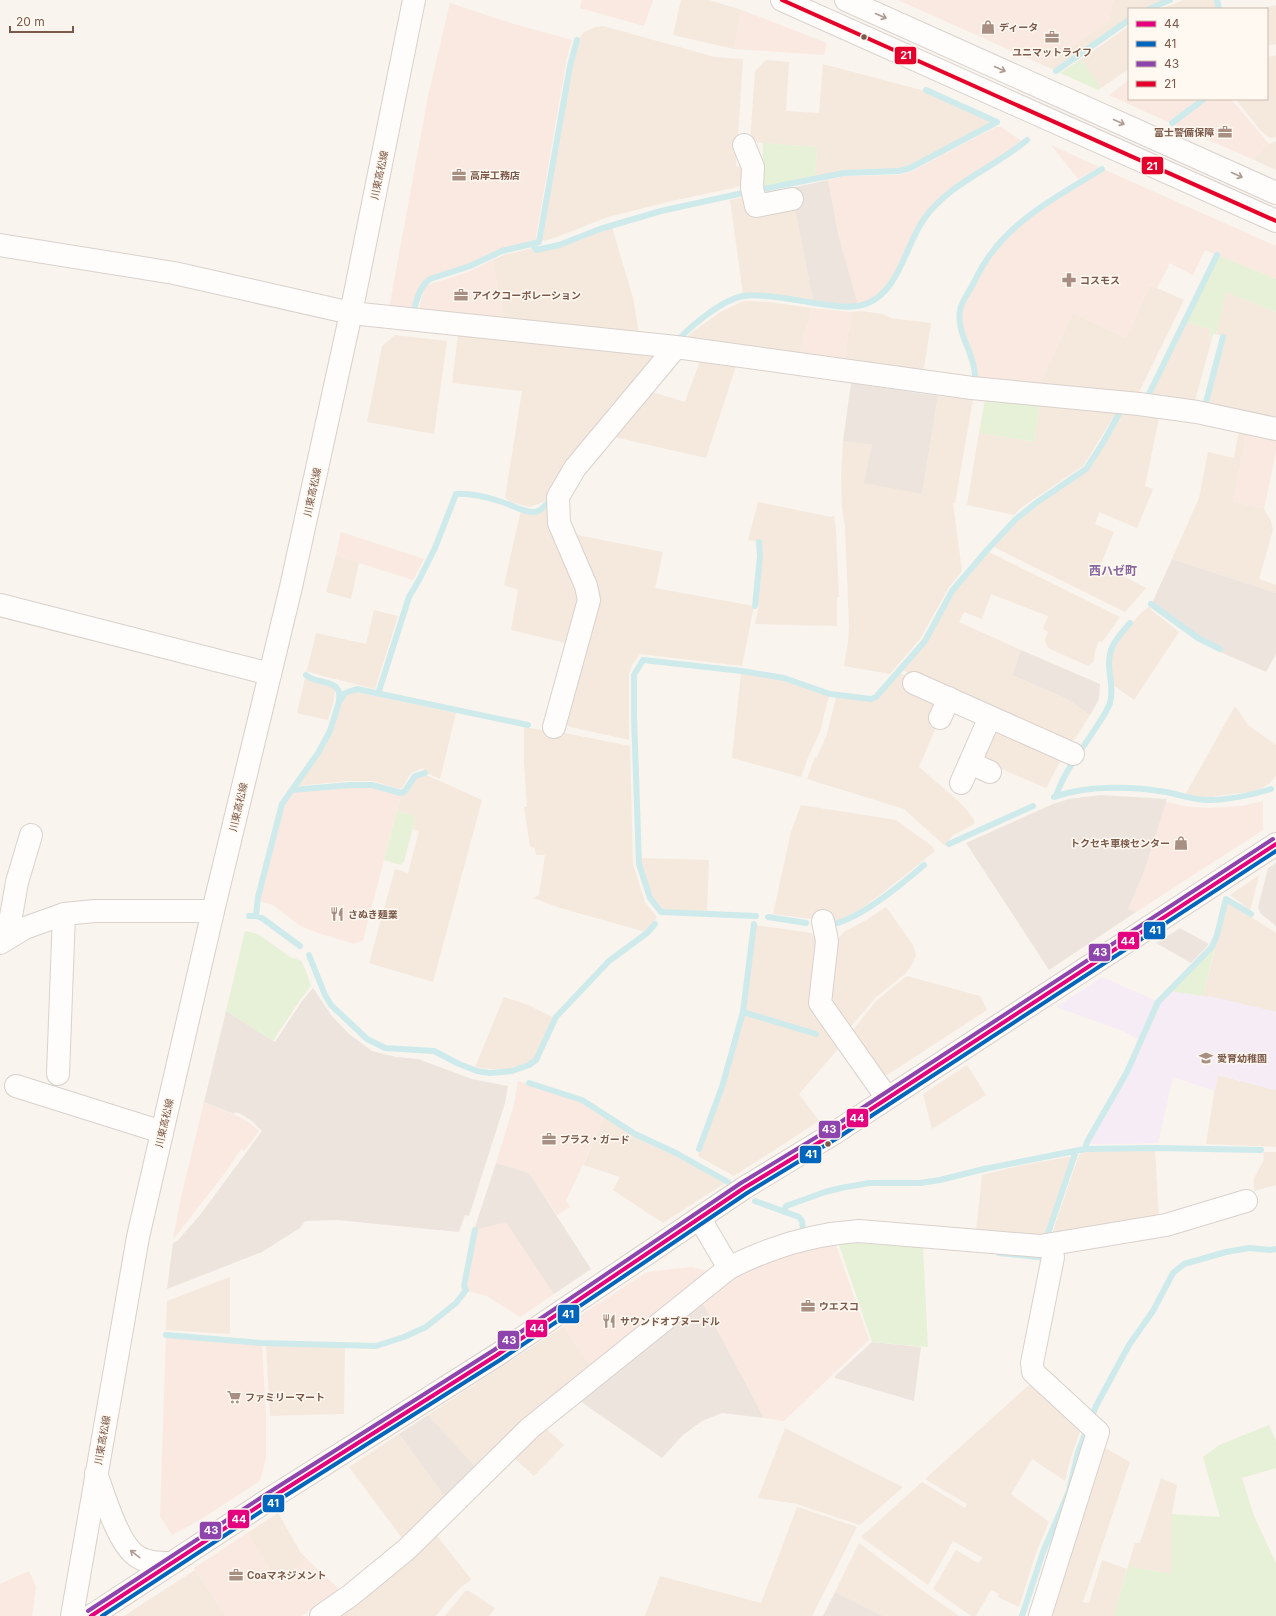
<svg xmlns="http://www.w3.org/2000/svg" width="1276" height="1616" font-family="Inter,'Noto Sans JP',sans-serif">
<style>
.residential{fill:#f5e9de}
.commercial{fill:#f9e9e1}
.industrial{fill:#ede4de}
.education{fill:#f5ecf5}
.green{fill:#e7f1d7}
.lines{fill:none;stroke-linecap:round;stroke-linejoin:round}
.stream{stroke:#ceeaeb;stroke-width:6}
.minor-casing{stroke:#d9d1cc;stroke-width:24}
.tertiary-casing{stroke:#d9d1cc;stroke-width:24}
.secondary-casing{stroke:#d9cfc9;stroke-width:24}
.minor{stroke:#fefdfc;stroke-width:22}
.tertiary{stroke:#fefdfc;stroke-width:22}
.secondary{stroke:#fefdfc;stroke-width:22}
.bus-1-casing{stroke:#fff9f1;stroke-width:7}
.bus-2-casing{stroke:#fff9f1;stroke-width:7}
.bus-3-casing{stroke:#fff9f1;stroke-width:7}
.bus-4-casing{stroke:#fff9f1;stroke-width:7}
.bus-1{stroke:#e5007d;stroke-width:4}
.bus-2{stroke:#0065bd;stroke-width:4}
.bus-3{stroke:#8e44ad;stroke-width:4}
.bus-4{stroke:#e4002b;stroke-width:4}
.oneway{stroke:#af9b91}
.bus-dot{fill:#7b594a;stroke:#fff9f1;stroke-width:1.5}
.labels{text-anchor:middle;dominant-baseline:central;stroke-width:3;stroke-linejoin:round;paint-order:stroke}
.poi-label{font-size:10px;font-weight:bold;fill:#7b594a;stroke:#fff9f1;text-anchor:start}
.street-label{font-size:10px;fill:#7b594a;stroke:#fff9f1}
.quarter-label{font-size:12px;font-weight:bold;fill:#88669e;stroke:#fff9f1}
.line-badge{stroke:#fff9f1;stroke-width:1.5}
.badge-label{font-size:11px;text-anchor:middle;font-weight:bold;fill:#fff}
</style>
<rect width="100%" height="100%" fill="#f9f4ee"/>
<!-- residential -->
<path class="residential" d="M681,0H709L742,10L734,49L673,35Z
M1113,0H1167L1147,9H1129V19L1054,70L1043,65L1109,21Z
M1184,0H1216L1218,9H1160Z
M1276,5V44L1267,46V9H1258Z
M603,26L715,57L743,59L736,166L743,167L742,186L672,201L608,217L557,237L544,241L541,239L571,66L577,42L584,32L596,27Z
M1129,26V69L1101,88L1081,59Z
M1276,55V137L1270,138L1261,131L1237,101L1243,99H1267V57Z
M766,60L789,62L786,111L819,113L823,64L925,91L994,122L909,167L900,169L844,171L815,177L817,147L750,142L755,71Z
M1276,141V170L1252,159L1269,144Z
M791,187L813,301L765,295L743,294L730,200Z
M612,227L633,298L639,334L505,322L492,260L504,255L532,248L536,251L559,246L600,230Z
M1150,285L1184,300L1137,396L1038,387L1073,313L1126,338Z
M1226,292L1276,312V421L1207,407L1225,337L1216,334Z
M743,301L769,302L812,308L799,355L684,340L691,333L719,313Z
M862,311L882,314L891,318L931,323L923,374L844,362L851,312Z
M1185,322L1210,329L1211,342L1194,404L1149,397Z
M458,334L659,355L549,500L530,507L511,502L505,498L522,391L452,383Z
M395,335L447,341L434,434L367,422L382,346Z
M700,361L736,366L706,458L614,437L646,390L685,402Z
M938,396L973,399L955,503H953L962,571L949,587L920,639L890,674L844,666L848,642L849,626L845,527L842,508L841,478L843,441L872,445L922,494Z
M1040,405L1116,413L1083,466L1022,507L1014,515L967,505L979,433L1034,442Z
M1122,413L1159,418L1145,486L1153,489L1137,528L1099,512L1095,524L1114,532L1101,564L1146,588L1125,612L992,546L1027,512L1087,469L1105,443Z
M1239,430L1247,431L1233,501L1264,509L1271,521L1273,530L1259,579L1276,585V593L1172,559L1199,498L1208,452L1234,458Z
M758,502L831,517L834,515L836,531L839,597H837V626L755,624L759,606L756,605L761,556L760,542L748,540Z
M550,505L580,591L570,644L511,630L518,590L504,585L521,510L535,512Z
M567,533L663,552L655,588L754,606L742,666L640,654L632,665L629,674V740L571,727L564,724L591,613Z
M987,551L1120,617L1102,642L1099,641L1098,642L1095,652L1094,661L1088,666L1048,648L1045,640L1048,632L1043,629L1048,616L991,594L982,619L964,612L959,622L1021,650L1012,675L1067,699L1090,715L1075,739L1066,742L902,670L926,642L953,591Z
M336,555L359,563L351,599L326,592Z
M1150,606L1151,610L1179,632L1134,700L1113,685L1110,666V654L1121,635L1141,613Z
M374,610L398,616L375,689L323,676L307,671L316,633L366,644Z
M741,672L784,679L803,684L829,695L820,732L809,755L801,777L732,758Z
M900,673L915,680L934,699L940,718L919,767L955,798L967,810L974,820V824L952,836L945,846L904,809L807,779L815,757H817L827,734L836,697L871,700L883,693Z
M305,678L308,680L327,684L335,690L334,700L328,720L297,713Z
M352,691L456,713L440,779L427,773H423L424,768L411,773L402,788L398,789L373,781H347L298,786L327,739L342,699L346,694Z
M1235,706L1248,725L1276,745V776L1269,784L1260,789L1250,792L1215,796V799L1185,795Z
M524,727L559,733L560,732L630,746L633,864L645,902L657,917L646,932L560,908L533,898L539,895L545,855H536L535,848L530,847L524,807H527L524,762Z
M999,727L1057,753L1060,762L1046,788L985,762L981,753L991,731Z
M424,774L482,800L433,982L369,963L395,869L408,873L419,831L413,829L415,820L413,815L397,811L401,795L406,792L415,777Z
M801,805L896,820L932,846L935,851L880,895L859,910L844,918L835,921H826L773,914L791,832Z
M640,858L709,860L707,912L661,911L651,898L640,864Z
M1259,875L1253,900L1250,910L1230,895Z
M1227,901L1276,933V1012L1203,996Z
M886,907L913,945L916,955L913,963L905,974L875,998L849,1029L830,1001L837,940L844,932L868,919Z
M755,925L812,933L817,940L839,1048L799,1094L819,1121L734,1176L698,1156L722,1088L744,1013L815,1034L816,1033L744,1012Z
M907,976L980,996L987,1010L884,1077L852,1031L877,1000Z
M504,997L528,1005L554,1018L532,1061L509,1069H490L475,1067Z
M967,1065L986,1095L932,1129L923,1094Z
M1217,1075L1276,1090V1147L1206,1144Z
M605,1116L645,1142L675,1155L725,1183L663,1223L613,1190L620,1177L583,1165Z
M1133,1149H1155L1159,1219L1051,1236L1079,1155L1086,1150Z
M1263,1152H1276V1185L1254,1191V1178L1264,1160Z
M1073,1156L1045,1236L976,1231L982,1175L1018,1166Z
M230,1277V1334L166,1330L167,1301Z
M564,1326L591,1367L477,1470L428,1415Z
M266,1344L345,1346L344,1414L270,1416Z
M1031,1383L1081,1429L1071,1457L1065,1481L1032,1459L1011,1494L1049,1522L1037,1550L1019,1607L998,1597L999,1594L991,1590L976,1616H971L933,1589L956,1550L978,1563L983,1558L953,1541L928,1585L861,1537L922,1482L965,1508L967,1504L925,1479Z
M544,1426L564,1445L534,1476L512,1456Z
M785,1428L903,1487L860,1525L797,1504L758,1498Z
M399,1434L446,1498L402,1538L349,1467Z
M1102,1446L1130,1462L1083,1602L1089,1603L1102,1560L1127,1569L1114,1616H1046Z
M1161,1478L1177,1485L1172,1514V1574L1128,1566L1135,1543H1140Z
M797,1507L857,1527L812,1616H645L660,1576L761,1603Z
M278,1513L301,1553L308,1560L276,1580L247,1533Z
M434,1532L471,1579V1580L461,1587L447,1602L436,1616H334Z
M859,1543L919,1588L959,1616H883L835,1592Z
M195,1570L226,1616H124Z
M465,1591H469L495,1608L489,1616H445Z"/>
<!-- commercial -->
<path class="commercial" d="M582,0H653L644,26L580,8Z
M898,0H1113L1109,21L1043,65Z
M450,3L507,22L572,40L567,57L535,242L502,249L470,265L426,279L419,288L412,312L389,309L428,96Z
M742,10L827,43L824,55L734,49Z
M1129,80V99H1199L1168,122L1109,95Z
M1206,99H1231L1269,144L1252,159L1172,124Z
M996,127H1001L1023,142L946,194L930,209L912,236L894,276L884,292L869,301L858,305L839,238L828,180L845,176L899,175L910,172Z
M1051,145L1099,167L1078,179Z
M1103,169L1276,246V279L1205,250L1193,275L1170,263L1157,288L1150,285L1126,338L1073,313L1038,387L977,381L975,363L961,323V316L964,302L990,256L1023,223L1047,205Z
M492,260L505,322L418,312L424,290L428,285L468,272Z
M812,308L851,312L844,362L799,355Z
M1247,431L1276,438V451L1264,509L1233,501Z
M341,532L424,559L413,580L359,563L336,555Z
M350,786L372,787L401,795L363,940L354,944L315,932L299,925L273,905L259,901L279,816L283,805L292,792Z
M1263,801V830L1136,912L1128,909L1144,872L1166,802L1190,807L1209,808L1242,806Z
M518,1081L548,1089L581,1101L605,1116L566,1201L570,1207L557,1215L529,1173L496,1163L514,1105Z
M204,1102L246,1120L259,1131L244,1151L241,1149L225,1173L175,1237L173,1238L180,1202Z
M502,1222H506L554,1294L520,1317L487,1296L467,1291L465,1286L473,1235L476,1229Z
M835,1242L869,1340L784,1421L764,1418L700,1298L740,1272L763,1263Z
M691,1267L713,1272L591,1367L564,1326L647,1272Z
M166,1337L262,1344L266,1416V1458L260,1481L203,1518L172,1535L160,1516Z
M247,1533L276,1580L308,1560L340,1590L301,1616H226L194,1568Z
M29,1571L36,1587L32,1616H0V1584Z"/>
<!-- industrial -->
<path class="industrial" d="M828,180L839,238L858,305L849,306L813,301L791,188Z
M851,383L938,396L922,494L864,483L872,445L843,441Z
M1172,559L1276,593V654L1266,672L1218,651L1219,648L1199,637L1152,603Z
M1021,650L1100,684L1099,699L1090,715L1067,699L1012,675Z
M1101,795L1167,799L1144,872L1128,909L1136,912L1049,970L966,843L1053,804L1069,799Z
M1276,863V926L1260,913L1258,907L1268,868Z
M1180,928L1209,944L1191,963L1156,943Z
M313,988L331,1015L349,1034L372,1051L396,1057L418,1059L472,1079L508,1086L505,1103L469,1216L465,1215L459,1232L337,1220L305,1221L300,1228L262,1252L167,1289L173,1243L178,1240L200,1215L262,1131L253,1122L241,1114L235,1112L234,1114L204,1102L226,1011L275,1042L302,1001Z
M496,1163L529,1173L591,1269L554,1294L506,1222L474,1230Z
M700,1298L764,1418L722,1413L702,1421L683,1435L662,1458L577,1399Z
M872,1342L921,1347L914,1401L835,1378V1376Z
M428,1415L477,1469L446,1498L399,1434Z
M835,1592L883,1616H823Z"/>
<!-- education -->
<path class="education" d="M1102,977L1159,1002L1170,991L1218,998L1276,1012V1090L1218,1075L1215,1091L1173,1077L1158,1143L1088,1144L1132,1065L1138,1051V1039L1123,1031L1056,1007Z"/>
<!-- green -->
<path class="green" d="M1081,59L1101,88L1098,90L1060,73Z
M763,143L817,147L815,177L762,187Z
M1217,255L1276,279V312L1226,292L1216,334H1213L1211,342L1210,329L1185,322Z
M985,400L1040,405L1034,442L979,433Z
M397,811L413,815L415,820L404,862L401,865L384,860Z
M245,931L258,934L290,957L301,961L306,971L311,986L300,1000L273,1041L226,1011Z
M1217,938L1203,996L1170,991L1212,948Z
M838,1242L923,1247L928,1347L872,1342Z
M1269,1425L1276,1441V1468L1242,1478L1254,1516L1276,1563V1616H1114L1128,1566L1172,1574V1514L1220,1517L1203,1457L1219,1445Z"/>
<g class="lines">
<!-- stream -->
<path class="stream" d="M1217,0L1219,9
M1149,9L1170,0
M1056,71L1129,20
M926,90L997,122
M1172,123L1204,99
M533,244L536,250L559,245L600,229L661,211L743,193L844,173L899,171L910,168L997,122
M413,313C417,300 419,287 430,279L470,266L502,251L539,242L570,66L577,40
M678,340C692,325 722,300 743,296C764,293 799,301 821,304C836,306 851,309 866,304C899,292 905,246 924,219C948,184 995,167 1027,140
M975,381C977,356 956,335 960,311C961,302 969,292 973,284C978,274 983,264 990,255C1018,216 1063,193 1102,169
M1146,400L1217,255
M1205,406L1223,337
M1151,604L1198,638L1220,649
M755,606L760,556L759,542
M306,675C316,685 343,678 339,700
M378,694L409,597L419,580L435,548L456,494C472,493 487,497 502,502C512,505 524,513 535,512C541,511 548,503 552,498
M292,790L350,785H372L401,793L405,791L415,776L425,773
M1056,796C1064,772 1081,751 1095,729C1100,721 1107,712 1110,703C1113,693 1111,684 1110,675C1106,650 1114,641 1130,623
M1054,797C1087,785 1133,786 1166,792C1181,795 1194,800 1208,800C1230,800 1251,795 1271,789
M949,844L1033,806
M249,916H256L262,918L300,946
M256,916L258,897L282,804L318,753L330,731L339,702L345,693L357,689L528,725
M756,916L661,912L650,898L639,864L634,716V675L643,660L742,671L784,678L830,694L871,699L876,697L925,641L952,591L987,550L1016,519L1036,503L1086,469L1104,441L1120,412
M768,917L806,923
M827,925C856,923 901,885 924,865
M309,955L325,995L331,1005L367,1039L385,1048L434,1051L459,1064L477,1071L490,1073L512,1071L529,1065L536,1060L556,1017L609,961L647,933L655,924
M743,1012L816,1034
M529,1083L582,1100L635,1134L676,1153L728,1182
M699,1149L722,1087L743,1012L754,924
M1085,1149L1087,1142L1127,1072L1158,1002L1212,947L1217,935L1226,899L1251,914
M755,1201L799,1217L802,1221L803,1230
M784,1212L786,1206L825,1192L841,1188L869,1183H920L940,1180L984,1169L1085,1149L1156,1148L1261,1150
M1047,1236L1076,1151
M999,1253L1046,1258
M166,1335L261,1343L376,1346L404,1337L426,1327L456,1303L466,1290L464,1286L475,1230
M1022,1616L1043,1552L1069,1491L1078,1452L1096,1406L1129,1345L1153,1311L1173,1273L1184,1264L1226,1252L1249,1248L1270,1250L1276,1249"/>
<defs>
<path id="minor" d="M744,145L753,167L752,188L756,206L792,199
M0,245L174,273L351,313L676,347L972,388L1139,404L1197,412L1276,429
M0,605L270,674
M914,683L1073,754
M940,718L949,698
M554,727L589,600L586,586L559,523L558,497L575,468L676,347
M970,763L990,772
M961,783L990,717
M823,921L827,941L820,1003L887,1098
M7,939L17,882L31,835
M0,943L25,928L64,914L95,911H213
M58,1074L64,914
M16,1086L162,1132
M700,1219L729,1268
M321,1616L351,1595L407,1549L530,1428L729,1268C770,1247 814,1234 859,1231L1040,1246L1166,1225L1246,1201
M1040,1616L1098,1432L1033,1372L1032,1363L1053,1257L1051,1244"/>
<path id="tertiary" d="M782,0L1276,221
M846,0L1276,193"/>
<path id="secondary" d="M96,1473C104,1495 117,1540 134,1554C144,1563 159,1563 172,1563
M72,1616L138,1237L213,911L291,587L351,313L414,0
M91,1616L271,1498L497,1355L744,1188L836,1132L1276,844"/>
</defs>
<!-- minor casing -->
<use href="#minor" class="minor-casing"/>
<!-- tertiary casing -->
<use href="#tertiary" class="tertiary-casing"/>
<!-- secondary casing -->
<use href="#secondary" class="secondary-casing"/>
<!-- minor -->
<use href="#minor" class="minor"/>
<!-- tertiary -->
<use href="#tertiary" class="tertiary"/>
<!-- secondary -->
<use href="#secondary" class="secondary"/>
<defs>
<path id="bus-1" d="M91,1616L271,1498L497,1355L744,1188L836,1132L1276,844"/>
<path id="bus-2" d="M102,1616L274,1503L500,1360L747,1193L839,1137L1276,851"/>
<path id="bus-3" d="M88,1611L268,1493L494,1350L741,1183L833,1127L1273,839"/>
<path id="bus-4" d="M782,0L1276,221"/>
</defs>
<!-- bus-1 casing -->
<use href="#bus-1" class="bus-1-casing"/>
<!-- bus-2 casing -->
<use href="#bus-2" class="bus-2-casing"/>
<!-- bus-3 casing -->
<use href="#bus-3" class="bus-3-casing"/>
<!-- bus-4 casing -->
<use href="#bus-4" class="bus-4-casing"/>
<!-- bus-1 -->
<use href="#bus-1" class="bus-1"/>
<!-- bus-2 -->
<use href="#bus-2" class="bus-2"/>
<!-- bus-3 -->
<use href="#bus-3" class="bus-3"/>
<!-- bus-4 -->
<use href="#bus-4" class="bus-4"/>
</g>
<!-- one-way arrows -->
<defs><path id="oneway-shaft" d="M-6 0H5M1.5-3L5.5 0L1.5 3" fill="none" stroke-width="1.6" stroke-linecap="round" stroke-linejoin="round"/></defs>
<g class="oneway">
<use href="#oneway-shaft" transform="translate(881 16) rotate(24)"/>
<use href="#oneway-shaft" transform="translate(1000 69) rotate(24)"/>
<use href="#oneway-shaft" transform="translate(1119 122) rotate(24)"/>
<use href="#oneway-shaft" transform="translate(1237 175) rotate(24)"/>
<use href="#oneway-shaft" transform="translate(135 1554) rotate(-142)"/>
</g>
<!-- icons -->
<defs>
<symbol id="shop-bare" viewBox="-9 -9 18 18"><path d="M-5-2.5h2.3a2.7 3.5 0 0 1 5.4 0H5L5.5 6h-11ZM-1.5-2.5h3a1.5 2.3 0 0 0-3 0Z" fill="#a78f83" stroke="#fff9f1" stroke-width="2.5" paint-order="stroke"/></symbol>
<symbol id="office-bare" viewBox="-9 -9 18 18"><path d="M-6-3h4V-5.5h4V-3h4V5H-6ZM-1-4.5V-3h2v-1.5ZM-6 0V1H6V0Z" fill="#a78f83" stroke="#fff9f1" stroke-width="2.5" paint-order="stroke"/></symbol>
<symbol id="pharmacy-bare" viewBox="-9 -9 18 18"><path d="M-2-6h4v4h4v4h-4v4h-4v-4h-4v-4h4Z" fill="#a78f83" stroke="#fff9f1" stroke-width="2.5" paint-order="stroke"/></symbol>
<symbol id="restaurant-bare" viewBox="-9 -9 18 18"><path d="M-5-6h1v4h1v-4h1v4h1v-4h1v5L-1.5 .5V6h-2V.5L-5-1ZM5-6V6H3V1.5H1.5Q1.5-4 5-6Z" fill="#a78f83" stroke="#fff9f1" stroke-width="2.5" paint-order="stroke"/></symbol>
<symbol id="school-bare" viewBox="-9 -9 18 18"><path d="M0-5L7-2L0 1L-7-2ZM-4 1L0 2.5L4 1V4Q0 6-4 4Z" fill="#a78f83" stroke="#fff9f1" stroke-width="2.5" paint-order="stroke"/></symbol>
<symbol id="supermarket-bare" viewBox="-9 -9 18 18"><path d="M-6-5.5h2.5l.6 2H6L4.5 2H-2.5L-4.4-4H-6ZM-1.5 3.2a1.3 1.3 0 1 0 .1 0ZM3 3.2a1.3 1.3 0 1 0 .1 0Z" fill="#a78f83" stroke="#fff9f1" stroke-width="2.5" paint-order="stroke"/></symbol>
</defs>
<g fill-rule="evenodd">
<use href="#shop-bare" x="978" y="17" width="20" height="20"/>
<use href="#office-bare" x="1042" y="27" width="20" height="20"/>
<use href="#office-bare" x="1215" y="122" width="20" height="20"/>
<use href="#office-bare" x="449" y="165" width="20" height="20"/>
<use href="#pharmacy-bare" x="1059" y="270" width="20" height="20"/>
<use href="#office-bare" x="451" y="285" width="20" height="20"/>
<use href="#shop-bare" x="1171" y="833" width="20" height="20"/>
<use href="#restaurant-bare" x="327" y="904" width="20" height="20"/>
<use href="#school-bare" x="1196" y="1048" width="20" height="20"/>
<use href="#office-bare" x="539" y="1129" width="20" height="20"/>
<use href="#office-bare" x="798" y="1296" width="20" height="20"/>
<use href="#restaurant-bare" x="599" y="1311" width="20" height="20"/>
<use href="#supermarket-bare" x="224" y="1387" width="20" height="20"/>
<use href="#office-bare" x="226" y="1565" width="20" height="20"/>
</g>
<!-- markers -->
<g class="bus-dot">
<circle cx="864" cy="37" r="3.5"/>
<circle cx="828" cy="1144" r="3.5"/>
</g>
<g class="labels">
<!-- poi labels -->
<g class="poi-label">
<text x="999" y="27">ディータ</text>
<text x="1052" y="52" text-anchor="middle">ユニマットライフ</text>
<text x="1214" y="132" text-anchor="end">富士警備保障</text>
<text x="470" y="175">高岸工務店</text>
<text x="1080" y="280">コスモス</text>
<text x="472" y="295">アイクコーポレーション</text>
<text x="1170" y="843" text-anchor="end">トクセキ車検センター</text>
<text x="348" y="914">さぬき麺業</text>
<text x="1217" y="1058">愛育幼稚園</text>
<text x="560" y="1139">プラス・ガード</text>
<text x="819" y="1306">ウエスコ</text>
<text x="620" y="1321">サウンドオブヌードル</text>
<text x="245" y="1397">ファミリーマート</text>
<text x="247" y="1575">Coaマネジメント</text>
</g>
<!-- street labels -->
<g class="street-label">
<text transform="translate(379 175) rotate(-78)">川東高松線</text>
<text transform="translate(312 492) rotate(-78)">川東高松線</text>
<text transform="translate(238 807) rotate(-77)">川東高松線</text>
<text transform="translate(164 1123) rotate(-77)">川東高松線</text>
<text transform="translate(102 1440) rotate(-80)">川東高松線</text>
</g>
<!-- quarter labels -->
<g class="quarter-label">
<text x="1113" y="570">西ハゼ町</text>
</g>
</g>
<g class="line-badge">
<rect x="894" y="46" width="23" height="19" rx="4" fill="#e4002b"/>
<rect x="1141" y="156" width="23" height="19" rx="4" fill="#e4002b"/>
<rect x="1143" y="921" width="23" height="19" rx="4" fill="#0065bd"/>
<rect x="1117" y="931" width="23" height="19" rx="4" fill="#e5007d"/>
<rect x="1088" y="943" width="23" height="19" rx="4" fill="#8e44ad"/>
<rect x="846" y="1108" width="23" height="20" rx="4" fill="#e5007d"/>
<rect x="818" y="1120" width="23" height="19" rx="4" fill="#8e44ad"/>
<rect x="799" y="1145" width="23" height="19" rx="4" fill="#0065bd"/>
<rect x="557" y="1304" width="23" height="20" rx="4" fill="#0065bd"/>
<rect x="525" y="1319" width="23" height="19" rx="4" fill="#e5007d"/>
<rect x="497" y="1330" width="23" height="20" rx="4" fill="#8e44ad"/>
<rect x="262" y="1494" width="23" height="19" rx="4" fill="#0065bd"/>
<rect x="227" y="1509" width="23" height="20" rx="4" fill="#e5007d"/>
<rect x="199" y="1521" width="23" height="19" rx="4" fill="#8e44ad"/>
</g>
<g class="badge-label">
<text x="906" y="59">21</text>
<text x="1152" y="170">21</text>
<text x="1155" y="934">41</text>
<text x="1128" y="945">44</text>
<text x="1100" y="956">43</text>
<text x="857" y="1122">44</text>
<text x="829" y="1133">43</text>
<text x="811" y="1158">41</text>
<text x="568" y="1318">41</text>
<text x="537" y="1332">44</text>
<text x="509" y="1344">43</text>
<text x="273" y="1507">41</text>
<text x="239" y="1523">44</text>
<text x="211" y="1534">43</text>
</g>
<!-- legend -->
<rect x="1128" y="8" width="140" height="92" fill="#fff9f1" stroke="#cab9ae"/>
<rect x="1136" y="21" width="20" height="6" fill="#e5007d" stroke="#cab9ae"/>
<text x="1164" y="28" font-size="12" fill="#7b594a">44</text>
<rect x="1136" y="41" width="20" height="6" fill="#0065bd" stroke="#cab9ae"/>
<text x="1164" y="48" font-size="12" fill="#7b594a">41</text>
<rect x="1136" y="61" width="20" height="6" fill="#8e44ad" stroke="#cab9ae"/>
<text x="1164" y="68" font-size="12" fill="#7b594a">43</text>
<rect x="1136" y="81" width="20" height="6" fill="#e4002b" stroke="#cab9ae"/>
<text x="1164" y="88" font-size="12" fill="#7b594a">21</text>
<!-- scale -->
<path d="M10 26v6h63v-6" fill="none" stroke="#7b594a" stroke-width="2"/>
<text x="16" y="26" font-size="12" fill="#7b594a" stroke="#fff9f1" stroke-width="3" paint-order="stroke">20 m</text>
</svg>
